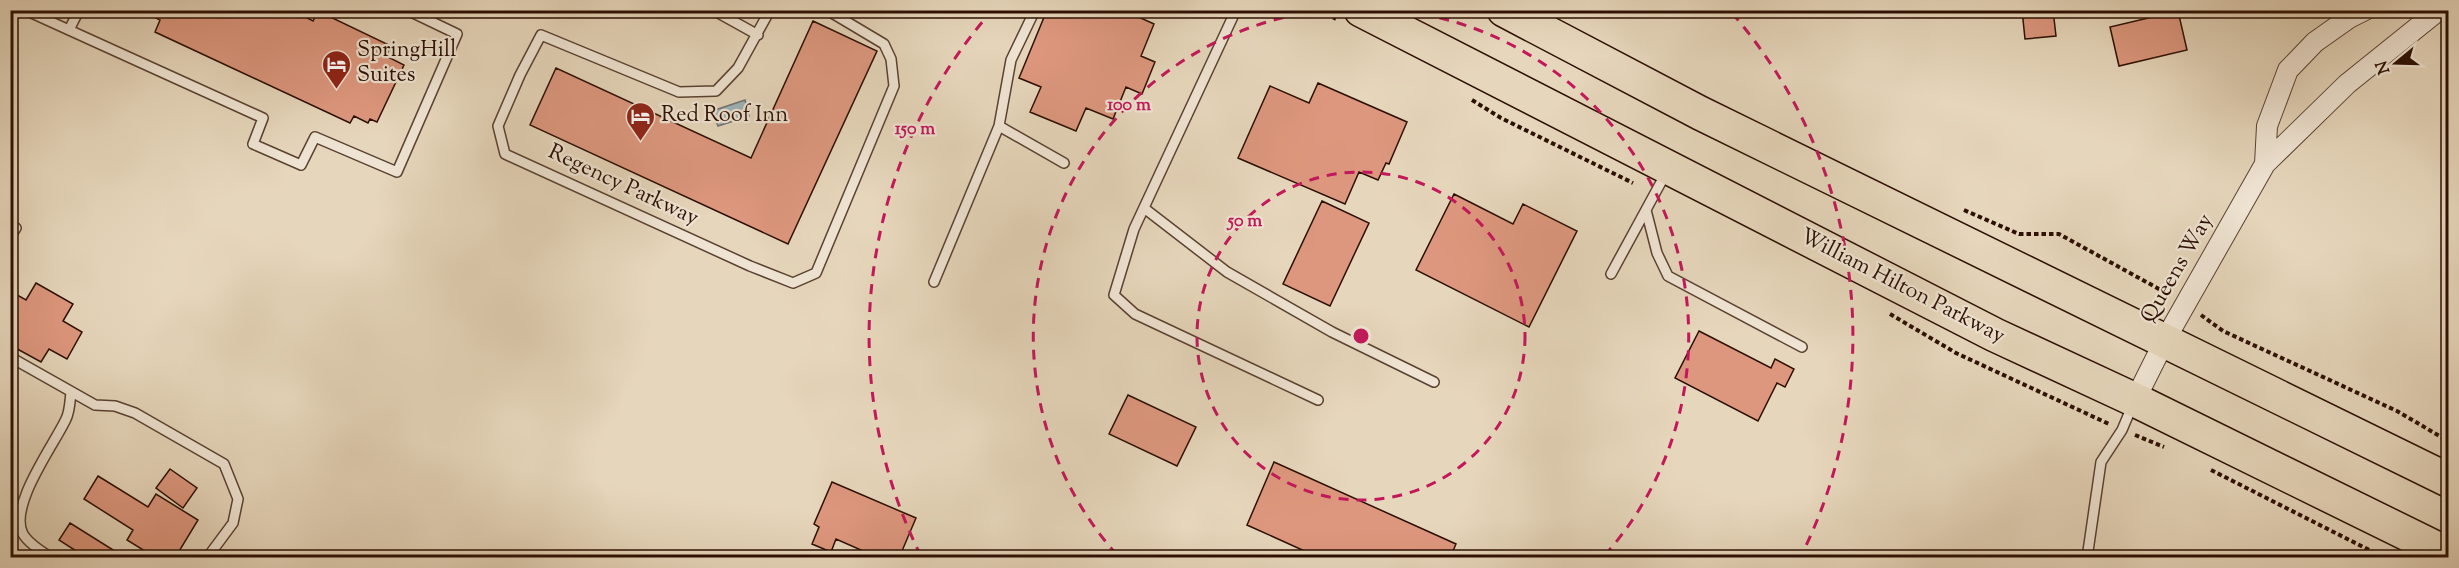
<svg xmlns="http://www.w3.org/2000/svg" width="2459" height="568" font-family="'Sorts Mill Goudy',serif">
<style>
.water{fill:#9cb6bc;stroke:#6f7372;stroke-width:1.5}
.building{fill:#dd977e;stroke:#2c0f03;stroke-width:1.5}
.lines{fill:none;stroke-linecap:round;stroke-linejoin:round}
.lane-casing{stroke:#5a4131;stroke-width:12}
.street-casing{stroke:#5a4131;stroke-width:22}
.highway-casing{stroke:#2c0f03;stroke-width:36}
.path{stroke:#2c0f03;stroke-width:4;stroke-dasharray:4.5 3;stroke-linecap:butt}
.lane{stroke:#efe4d3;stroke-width:9}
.street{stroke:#efe4d3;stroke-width:20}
.highway{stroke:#e6d6bb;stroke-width:33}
.ring{fill:none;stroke:#c2185b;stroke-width:3;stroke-dasharray:10 8}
.labels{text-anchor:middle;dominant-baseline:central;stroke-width:4.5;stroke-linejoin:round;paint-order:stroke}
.poi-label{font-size:22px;fill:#2c0f03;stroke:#efe4d3;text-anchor:start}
.street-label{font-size:22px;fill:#2c0f03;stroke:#efe4d3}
.centre{fill:#c2185b;stroke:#efe4d3;stroke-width:3}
.ring-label{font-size:18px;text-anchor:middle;font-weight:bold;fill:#c2185b;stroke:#efe4d3;stroke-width:4.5;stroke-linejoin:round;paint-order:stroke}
</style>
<rect width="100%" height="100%" fill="#e6d6bb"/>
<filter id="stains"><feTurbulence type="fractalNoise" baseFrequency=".00333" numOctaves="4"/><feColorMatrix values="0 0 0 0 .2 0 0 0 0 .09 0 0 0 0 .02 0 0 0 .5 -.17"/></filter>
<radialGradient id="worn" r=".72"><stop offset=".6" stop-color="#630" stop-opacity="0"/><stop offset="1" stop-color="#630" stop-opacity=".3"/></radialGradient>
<!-- water -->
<path class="water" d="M745,100L749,116L718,126L712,111Z"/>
<!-- building -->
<path class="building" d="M157,10H292L313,21L318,11L391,46L386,56L404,65L377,122L370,119L368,123L354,116L350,123L155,32L160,20L154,17Z
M1047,10H1123L1154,24L1141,56L1155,62L1142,94L1126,87L1113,119L1086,108L1076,131L1030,112L1041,87L1019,78Z
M2022,10H2053L2056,36L2025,39Z
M2178,11L2187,50L2119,66L2110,27Z
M813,21L877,51L788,244L530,125L556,68L751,158Z
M1318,83L1407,122L1389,164L1386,163L1378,180L1359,172L1345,204L1238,158L1270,86L1309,103Z
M1454,194L1513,224L1523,204L1577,231L1529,327L1416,270Z
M1322,201L1369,223L1330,306L1283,284Z
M36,283L73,304L63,321L82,332L67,359L49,349L41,362L10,345V291L26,300Z
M1699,331L1771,368L1775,359L1794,369L1785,387L1777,383L1758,421L1675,378Z
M1128,395L1196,427L1177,466L1109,434Z
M1274,462L1456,544L1450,558H1320L1247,525Z
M170,469L197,488L183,508L156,488Z
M98,476L148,507L156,494L198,520L175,558H141L145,551L127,540L133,530L84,499Z
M832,482L916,518L899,558H879L836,539L831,552L812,544L819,527L814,524Z
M70,523L126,558H87L59,540Z"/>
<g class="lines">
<defs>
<path id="lane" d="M25,10L69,30L79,10
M713,10L758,35
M770,10L738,68L716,91L679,92L541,35L520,75L498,126L505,154L750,266L793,283L816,273L894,86L891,59L884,44L827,10
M1236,10L1134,229L1114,295L1135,314L1318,400
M69,30L263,118L253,144L301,165L315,137L397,172L457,34L407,10
M999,126L1064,163
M1144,208L1227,272L1332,332L1434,382
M1646,210L1657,253L1668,276L1802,347
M10,237L16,228
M1611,274L1666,173
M934,282L999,126L1011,60L1035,10
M10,357L95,405L115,406L135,413L224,464L238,499L233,523L207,558
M52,558C42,552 29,544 23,534C8,506 54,445 66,419C70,411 70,400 71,392
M2087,558L2101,462L2122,430L2133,404"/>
<path id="street" d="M2265,164L2267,126L2288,70L2315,42L2349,18L2365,10
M2135,400L2165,340L2265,164L2347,84L2439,10"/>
<path id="highway" d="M1361,10L1995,335L2135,400L2448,554
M1504,10L1700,113L2448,480"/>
</defs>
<!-- lane casing -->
<use href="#lane" class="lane-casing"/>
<!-- street casing -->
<use href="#street" class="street-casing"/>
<!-- highway casing -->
<use href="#highway" class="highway-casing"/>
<!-- path -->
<path class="path" d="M1320,10L1336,19
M1472,100L1501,118L1633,183
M1964,210L2019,234H2059L2170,295
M1890,314L1956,353L2109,424
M2201,315L2223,331L2397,411L2448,441
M2135,435L2164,447
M2211,470L2385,558"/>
<!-- lane -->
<use href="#lane" class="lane"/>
<!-- street -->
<use href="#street" class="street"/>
<!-- highway -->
<use href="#highway" class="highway"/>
</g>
<!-- distance rings -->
<g class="ring">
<circle cx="1361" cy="336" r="164"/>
<path d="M1117 555A328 328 0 0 1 1318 11M1404 11A328 328 0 0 1 1605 555"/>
<path d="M921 556A492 492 0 0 1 990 13M1732 13A492 492 0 0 1 1801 556"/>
</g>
<!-- icons -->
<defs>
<symbol id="hotel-pin" viewBox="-11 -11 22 30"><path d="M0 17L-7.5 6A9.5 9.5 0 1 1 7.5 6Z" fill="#8f2418" stroke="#efe4d3"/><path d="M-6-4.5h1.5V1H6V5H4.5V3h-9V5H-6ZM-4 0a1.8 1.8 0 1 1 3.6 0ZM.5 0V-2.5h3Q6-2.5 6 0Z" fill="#fff"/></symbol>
</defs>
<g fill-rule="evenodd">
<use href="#hotel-pin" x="320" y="48" width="33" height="45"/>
<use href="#hotel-pin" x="624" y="100" width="33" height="45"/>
</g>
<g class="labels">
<!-- poi labels -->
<g class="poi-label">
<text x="357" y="51">SpringHill<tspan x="357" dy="25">Suites</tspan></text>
<text x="661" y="116">Red Roof Inn</text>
</g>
<!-- street labels -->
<g class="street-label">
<text transform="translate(623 186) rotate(25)">Regency Parkway</text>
<text transform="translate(2178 269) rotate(-60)">Queens Way</text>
<text transform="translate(1902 287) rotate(27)">William Hilton Parkway</text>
</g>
</g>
<circle cx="1361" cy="336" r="9" class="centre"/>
<g class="ring-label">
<text x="1129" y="110">100 m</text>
<text x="915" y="134">150 m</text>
<text x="1245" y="226">50 m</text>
</g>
<!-- margin -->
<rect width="2459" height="568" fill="none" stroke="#e6d6bb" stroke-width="36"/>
<rect x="12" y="12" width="2435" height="544" fill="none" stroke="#2c0f03" stroke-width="3"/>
<rect x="18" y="18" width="2423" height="532" fill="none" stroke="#2c0f03" stroke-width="1.5"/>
<!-- north arrow -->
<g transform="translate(2396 63) rotate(251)" stroke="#efe4d3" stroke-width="4.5" paint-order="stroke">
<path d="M0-4.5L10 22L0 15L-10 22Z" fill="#2c0f03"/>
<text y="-9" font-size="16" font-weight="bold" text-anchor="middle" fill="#2c0f03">N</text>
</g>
<rect width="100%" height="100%" filter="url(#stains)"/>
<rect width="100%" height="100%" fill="url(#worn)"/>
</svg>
